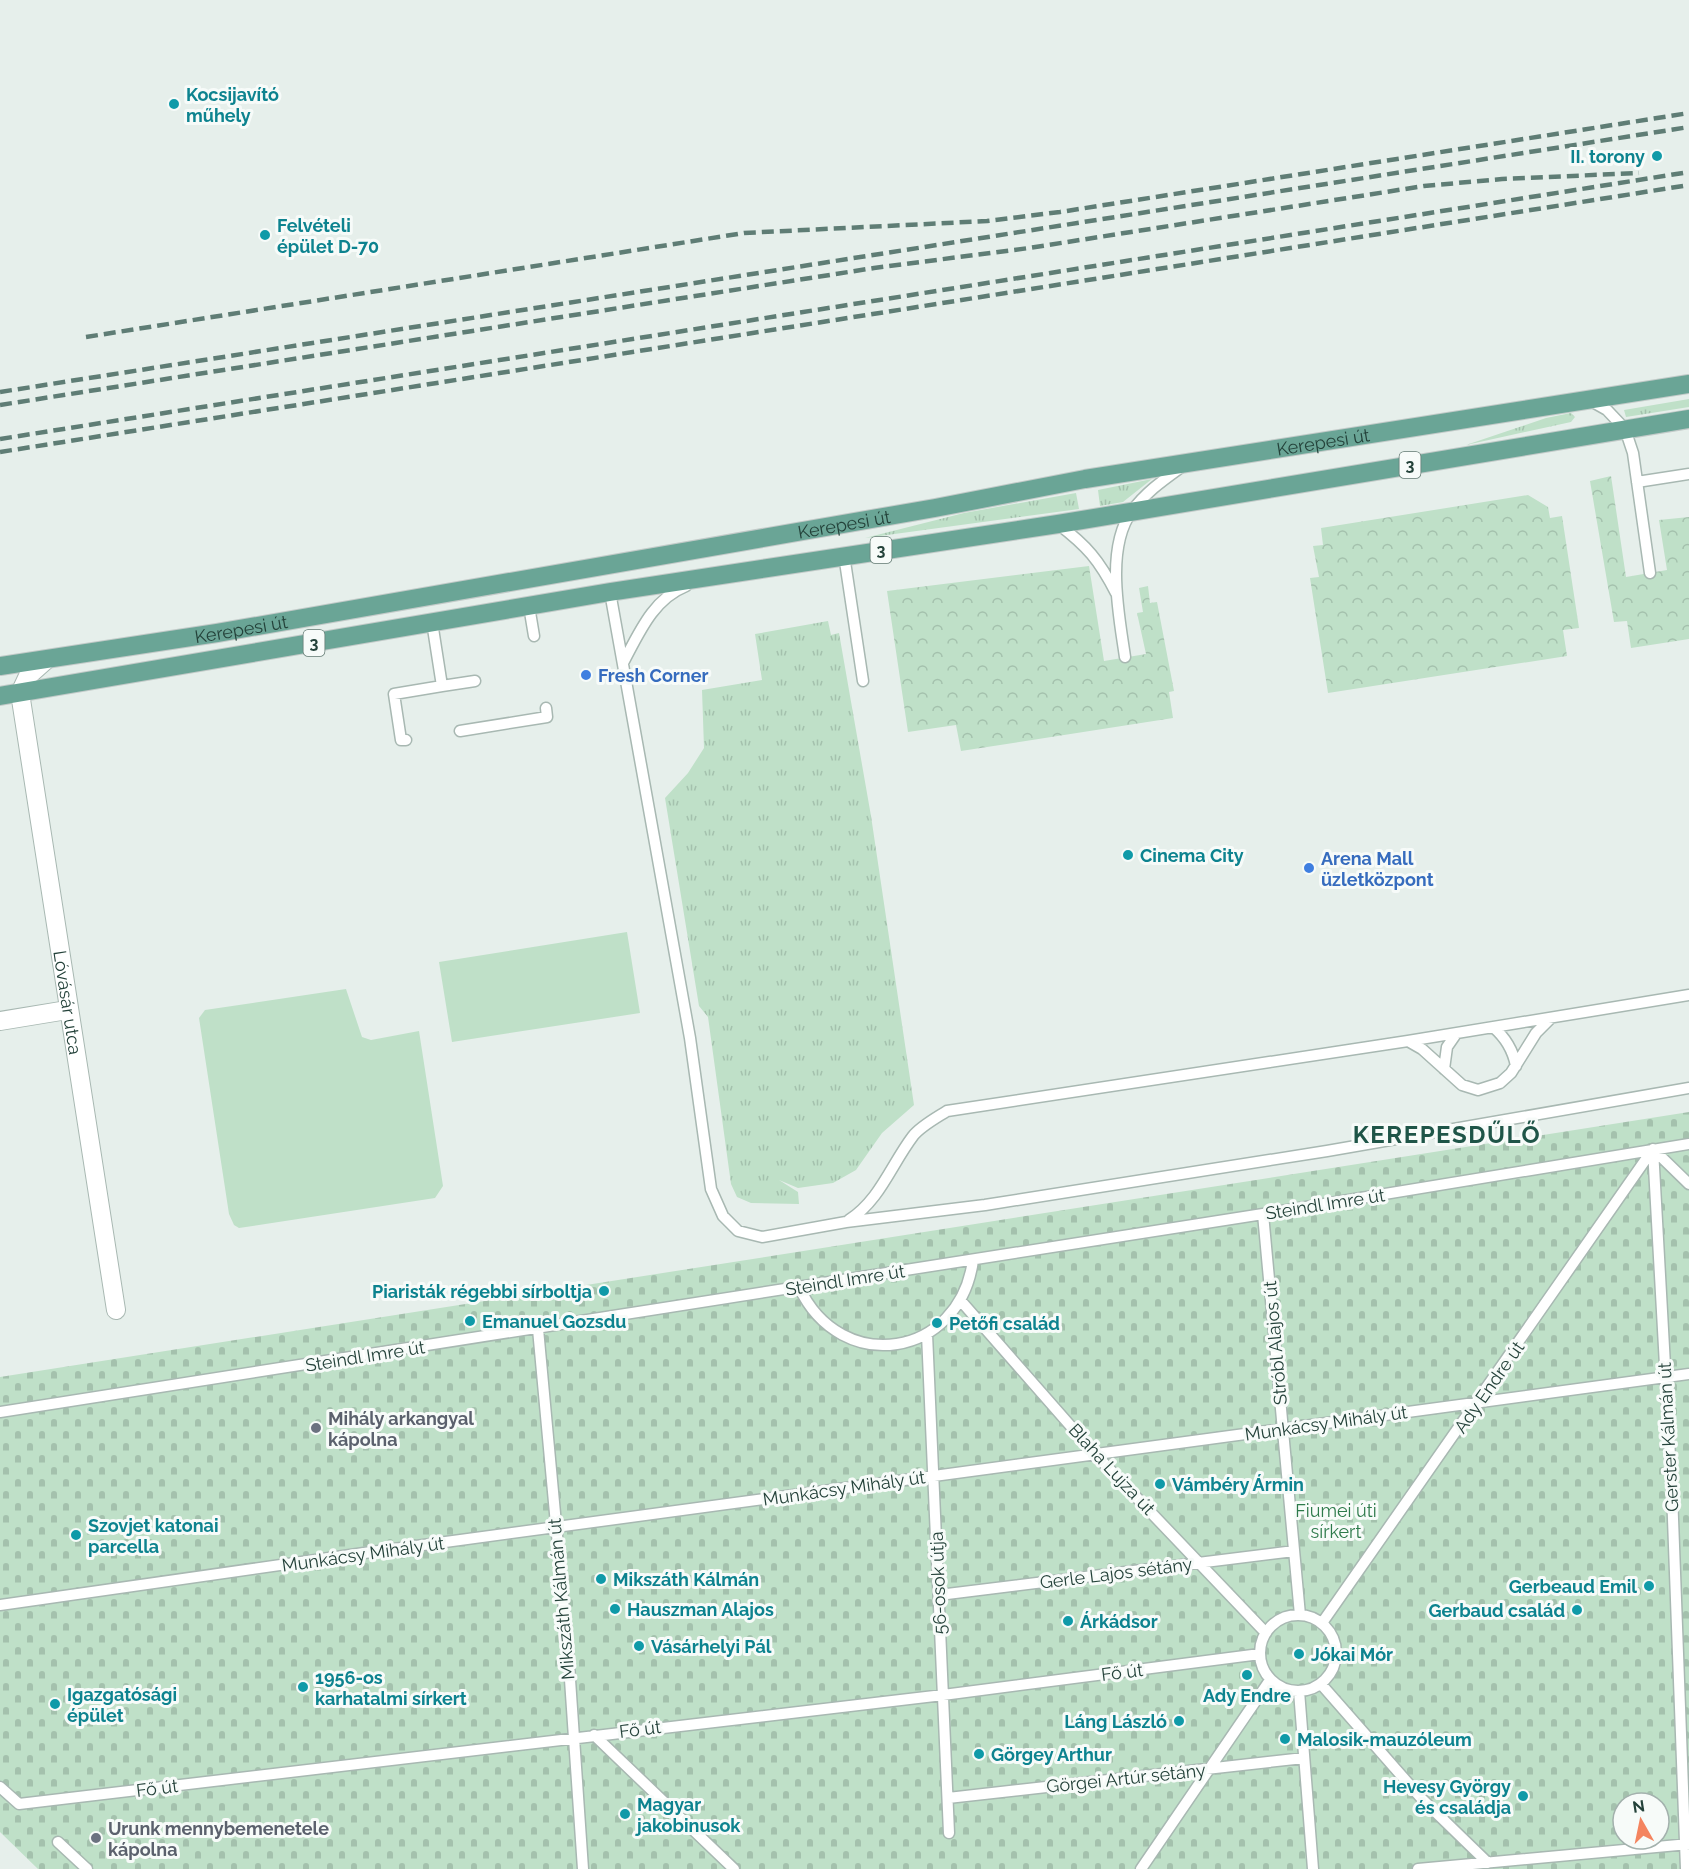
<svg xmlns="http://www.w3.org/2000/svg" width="1689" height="1869" font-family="Raleway,sans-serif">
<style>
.grass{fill:url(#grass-tufts)}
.cemetery{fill:url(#cemetery-stones);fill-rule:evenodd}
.park{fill:url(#park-crowns)}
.garden{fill:#bfe0c8}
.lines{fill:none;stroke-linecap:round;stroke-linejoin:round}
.service-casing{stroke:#a8b8b2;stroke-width:13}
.minor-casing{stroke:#a8b8b2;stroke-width:20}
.primary-casing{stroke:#c2cac8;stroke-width:20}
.service{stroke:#fff;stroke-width:10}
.minor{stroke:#fff;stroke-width:18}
.primary{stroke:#6aa596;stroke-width:18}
.rail{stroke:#5f7d75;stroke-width:4.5;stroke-dasharray:12 6;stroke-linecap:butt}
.culture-dot{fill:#0f9aa8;stroke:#f7fbf9;stroke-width:2}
.shop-dot{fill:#3f7fe0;stroke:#f7fbf9;stroke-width:2}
.worship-dot{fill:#6b7280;stroke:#f7fbf9;stroke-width:2}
.labels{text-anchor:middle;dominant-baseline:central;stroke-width:6;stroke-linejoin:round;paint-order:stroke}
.shield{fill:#f7fbf9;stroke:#637a73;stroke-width:1.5}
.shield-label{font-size:16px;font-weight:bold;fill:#24423a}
.culture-label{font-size:18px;font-weight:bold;fill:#0d838f;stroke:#f7fbf9;text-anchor:start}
.street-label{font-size:18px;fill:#24423a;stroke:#f7fbf9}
.shop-label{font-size:18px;font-weight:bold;fill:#366cbe;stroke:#f7fbf9;text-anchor:start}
.worship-label{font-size:18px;font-weight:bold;fill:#5b616d;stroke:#f7fbf9;text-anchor:start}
.park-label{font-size:18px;fill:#2d7a4b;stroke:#f7fbf9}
.district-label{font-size:24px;font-weight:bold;letter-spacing:1.5px;fill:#1f5548;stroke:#f7fbf9}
</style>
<defs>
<pattern id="grass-tufts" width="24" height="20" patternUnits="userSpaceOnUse" patternTransform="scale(1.5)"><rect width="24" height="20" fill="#bfe0c8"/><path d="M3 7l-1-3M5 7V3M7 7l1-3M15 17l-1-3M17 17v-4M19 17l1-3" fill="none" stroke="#a4c1ad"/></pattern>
<pattern id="cemetery-stones" width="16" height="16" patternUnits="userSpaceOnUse" patternTransform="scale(1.5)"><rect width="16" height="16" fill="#bfe0c8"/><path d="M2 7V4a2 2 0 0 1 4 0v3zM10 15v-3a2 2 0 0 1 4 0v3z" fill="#a4c1ad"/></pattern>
<pattern id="park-crowns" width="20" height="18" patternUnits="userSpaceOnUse" patternTransform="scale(1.5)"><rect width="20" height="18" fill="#bfe0c8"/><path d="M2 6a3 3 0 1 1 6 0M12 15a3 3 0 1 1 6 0" fill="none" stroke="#a4c1ad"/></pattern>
</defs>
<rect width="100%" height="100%" fill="#e6efeb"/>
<!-- grass -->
<path class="grass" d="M1689,399V407L1626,417L1624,410Z
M1571,413L1575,417L1571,422L1466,445L1546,418Z
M1152,479L1123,502L1100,506L1098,490Z
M1076,493L1079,509L865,538L964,513Z
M828,621L831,635L839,633L871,816L914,1105L882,1133L856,1170L833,1183L798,1188L779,1180L798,1192L799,1204L751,1203L737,1197L731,1184L708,1017L699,1006L665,798L688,773L704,748L702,690L762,680L755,634Z"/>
<!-- cemetery -->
<path class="cemetery" d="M1689,1112V1869H38L0,1832V1377ZM1623,1803H1659V1839H1623Z"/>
<!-- park -->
<path class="park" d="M1611,476L1626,577L1667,570L1659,520L1689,517V639L1631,648L1627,621L1614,622L1590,481Z
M1528,495L1548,507L1550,518L1562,516L1579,628L1563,630L1567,656L1328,693L1310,578L1319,577L1313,546L1323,545L1321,528Z
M1089,566L1104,661L1146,654L1137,613L1143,612L1139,588L1148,586L1150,603L1157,602L1174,691L1169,692L1173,718L961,751L956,725L908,732L887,591Z"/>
<!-- garden -->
<path class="garden" d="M627,932L640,1013L452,1042L439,962Z
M346,989L362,1037L371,1040L419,1031L443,1186L435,1198L239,1228L234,1225L229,1214L199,1018L205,1010Z"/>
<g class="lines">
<defs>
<path id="service" d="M1591,401L1607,410L1625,429L1633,453L1650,573
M1637,482L1689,474
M1058,524C1087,546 1099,560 1116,593
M844,555L863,681
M610,592L690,1038L711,1189L723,1216L738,1231L762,1237L846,1222L985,1205L1327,1151L1689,1088
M529,606L534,636
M432,622L442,686L475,681
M1125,657C1119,615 1105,548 1132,511C1145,493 1162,481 1180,468
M623,663C639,633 653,599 686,586
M460,731L547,717L546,708
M406,740H401L394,694L442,686
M1493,1027C1506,1038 1513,1050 1516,1066
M1408,1041L1422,1049L1462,1085L1478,1090L1500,1083L1511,1073L1536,1033L1551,1018
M1444,1069L1447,1047L1456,1034
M1653,1149L1672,1492L1686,1869
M1653,1149L1689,1184
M1263,1214L1300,1615
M849,1220C880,1200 891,1165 913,1136C921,1126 936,1118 947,1111L1408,1041L1689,995
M799,1287C841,1377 960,1358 973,1260
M961,1301L1096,1455L1266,1633
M538,1329L569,1665L583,1869
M927,1334L949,1833
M0,1412L1263,1214L1689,1144
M939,1595L1294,1551
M0,1605L364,1553L1689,1374
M1260 1653a38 38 0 1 1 76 0a38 38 0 1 1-76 0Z
M1322,1623L1653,1149
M1321,1684L1422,1799L1488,1863
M1299,1691L1313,1869
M594,1735L734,1869
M0,1787L19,1804L943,1695L1260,1654
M948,1798L1304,1758
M58,1842L87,1869
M1141,1869L1270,1680
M1418,1869L1689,1844"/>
<g id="minor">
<path id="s1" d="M46,660L28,676L20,693L116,1310"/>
<path d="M0,1021L67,1010"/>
</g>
<g id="primary">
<path id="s2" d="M0,666L217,633L935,508L1085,479L1689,384"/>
<path d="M0,696L610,592L1058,524L1689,419"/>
</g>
</defs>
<!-- service casing -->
<use href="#service" class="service-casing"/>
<!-- minor casing -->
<use href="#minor" class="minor-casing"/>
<!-- primary casing -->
<use href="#primary" class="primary-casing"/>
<!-- service -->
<use href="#service" class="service"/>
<!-- minor -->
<use href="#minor" class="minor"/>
<!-- primary -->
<use href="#primary" class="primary"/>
<!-- rail -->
<path class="rail" d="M86,337L744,233L987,221L1060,212L1689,113
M0,392L1689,127
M0,405L874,268L1029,248L1424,186L1502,179L1639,173
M0,439L1689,172
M0,452L1689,185"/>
</g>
<!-- markers -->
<g class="culture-dot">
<circle cx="174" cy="104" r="6"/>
<circle cx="1657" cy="156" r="6"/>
<circle cx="265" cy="235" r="6"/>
<circle cx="1128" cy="855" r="6"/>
<circle cx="604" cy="1291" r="6"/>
<circle cx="470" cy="1321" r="6"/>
<circle cx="937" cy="1323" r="6"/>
<circle cx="1160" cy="1484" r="6"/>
<circle cx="76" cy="1535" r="6"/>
<circle cx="601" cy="1579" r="6"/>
<circle cx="1649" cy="1586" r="6"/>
<circle cx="615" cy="1609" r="6"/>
<circle cx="1577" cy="1610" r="6"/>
<circle cx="1068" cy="1621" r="6"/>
<circle cx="639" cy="1646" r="6"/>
<circle cx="1299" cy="1654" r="6"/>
<circle cx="1247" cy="1675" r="6"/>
<circle cx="303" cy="1687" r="6"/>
<circle cx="55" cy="1704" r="6"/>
<circle cx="1179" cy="1721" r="6"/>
<circle cx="1285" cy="1739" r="6"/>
<circle cx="979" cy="1754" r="6"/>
<circle cx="1523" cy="1796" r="6"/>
<circle cx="625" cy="1814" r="6"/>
</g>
<g class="shop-dot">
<circle cx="586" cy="675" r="6"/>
<circle cx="1309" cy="868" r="6"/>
</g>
<g class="worship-dot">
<circle cx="316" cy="1428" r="6"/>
<circle cx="96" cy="1838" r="6"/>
</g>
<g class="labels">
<!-- shield labels -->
<g class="shield">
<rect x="1399.5" y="452" width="21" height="26" rx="4.5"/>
<rect x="870.5" y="537" width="21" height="26" rx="4.5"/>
<rect x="303.5" y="630" width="21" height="26" rx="4.5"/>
</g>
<g class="shield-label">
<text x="1410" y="465">3</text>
<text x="881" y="550">3</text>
<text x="314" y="643">3</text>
</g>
<!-- culture labels -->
<g class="culture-label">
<text x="186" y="94">Kocsijavító<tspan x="186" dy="21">műhely</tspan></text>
<text x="1645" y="156" text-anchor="end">II. torony</text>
<text x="277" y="225">Felvételi<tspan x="277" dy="21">épület D-70</tspan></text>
<text x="1140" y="855">Cinema City</text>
<text x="592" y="1291" text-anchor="end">Piaristák régebbi sírboltja</text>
<text x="482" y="1321">Emanuel Gozsdu</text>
<text x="949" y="1323">Petőfi család</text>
<text x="1172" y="1484">Vámbéry Ármin</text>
<text x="88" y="1525">Szovjet katonai<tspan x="88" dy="21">parcella</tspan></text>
<text x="613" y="1579">Mikszáth Kálmán</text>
<text x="1637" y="1586" text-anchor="end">Gerbeaud Emil</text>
<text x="627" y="1609">Hauszman Alajos</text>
<text x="1565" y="1610" text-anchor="end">Gerbaud család</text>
<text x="1080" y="1621">Árkádsor</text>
<text x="651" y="1646">Vásárhelyi Pál</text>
<text x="1311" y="1654">Jókai Mór</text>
<text x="315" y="1677">1956-os<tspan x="315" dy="21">karhatalmi sírkert</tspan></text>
<text x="67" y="1694">Igazgatósági<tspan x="67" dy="21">épület</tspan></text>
<text x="1247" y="1695" text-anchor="middle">Ady Endre</text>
<text x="1167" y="1721" text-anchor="end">Láng László</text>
<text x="1297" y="1739">Malosik-mauzóleum</text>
<text x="991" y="1754">Görgey Arthur</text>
<text x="1511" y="1786" text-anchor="end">Hevesy György<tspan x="1511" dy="21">és családja</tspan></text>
<text x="637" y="1804">Magyar<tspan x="637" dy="21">jakobinusok</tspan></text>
</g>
<!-- street labels -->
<g class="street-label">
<text stroke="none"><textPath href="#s2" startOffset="1342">Kerepesi út</textPath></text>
<text stroke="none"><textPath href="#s2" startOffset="856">Kerepesi út</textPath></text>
<text stroke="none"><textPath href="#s2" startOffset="244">Kerepesi út</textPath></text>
<text stroke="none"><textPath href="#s1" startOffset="356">Lóvásár utca</textPath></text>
<text transform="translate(1325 1204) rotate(-9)">Steindl Imre út</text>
<text transform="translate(845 1280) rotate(-9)">Steindl Imre út</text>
<text transform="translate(1275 1343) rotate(-95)">Stróbl Alajos út</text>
<text transform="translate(365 1356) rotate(-9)">Steindl Imre út</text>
<text transform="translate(1489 1387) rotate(-55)">Ady Endre út</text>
<text transform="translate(1326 1423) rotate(-8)">Munkácsy Mihály út</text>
<text transform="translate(1668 1437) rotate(-93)">Gerster Kálmán út</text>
<text transform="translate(1112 1469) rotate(47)">Blaha Lujza út</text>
<text transform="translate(844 1488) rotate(-8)">Munkácsy Mihály út</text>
<text transform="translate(363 1554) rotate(-8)">Munkácsy Mihály út</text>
<text transform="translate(1116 1573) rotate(-7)">Gerle Lajos sétány</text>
<text transform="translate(938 1583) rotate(-92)">56-osok útja</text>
<text transform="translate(561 1599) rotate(-95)">Mikszáth Kálmán út</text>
<text transform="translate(1122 1672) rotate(-7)">Fő út</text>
<text transform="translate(640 1729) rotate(-7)">Fő út</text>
<text transform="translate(1126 1778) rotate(-6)">Görgei Artúr sétány</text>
<text transform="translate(157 1788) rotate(-7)">Fő út</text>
</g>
<!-- shop labels -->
<g class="shop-label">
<text x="598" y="675">Fresh Corner</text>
<text x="1321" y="858">Arena Mall<tspan x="1321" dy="21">üzletközpont</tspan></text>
</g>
<!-- worship labels -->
<g class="worship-label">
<text x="328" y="1418">Mihály arkangyal<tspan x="328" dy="21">kápolna</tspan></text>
<text x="108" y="1828">Urunk mennybemenetele<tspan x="108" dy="21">kápolna</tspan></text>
</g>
<!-- park labels -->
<g class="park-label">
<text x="1336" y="1510">Fiumei úti<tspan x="1336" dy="21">sírkert</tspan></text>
</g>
<!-- district labels -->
<g class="district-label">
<text x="1447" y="1134">KEREPESDŰLŐ</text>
</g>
</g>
<!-- north arrow -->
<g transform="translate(1641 1821) rotate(351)"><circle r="28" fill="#f7fbf9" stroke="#a3b1ad" stroke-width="1.5"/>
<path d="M0-4.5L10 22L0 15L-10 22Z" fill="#f4845f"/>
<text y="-9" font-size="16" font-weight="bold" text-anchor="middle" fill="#24423a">N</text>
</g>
</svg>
